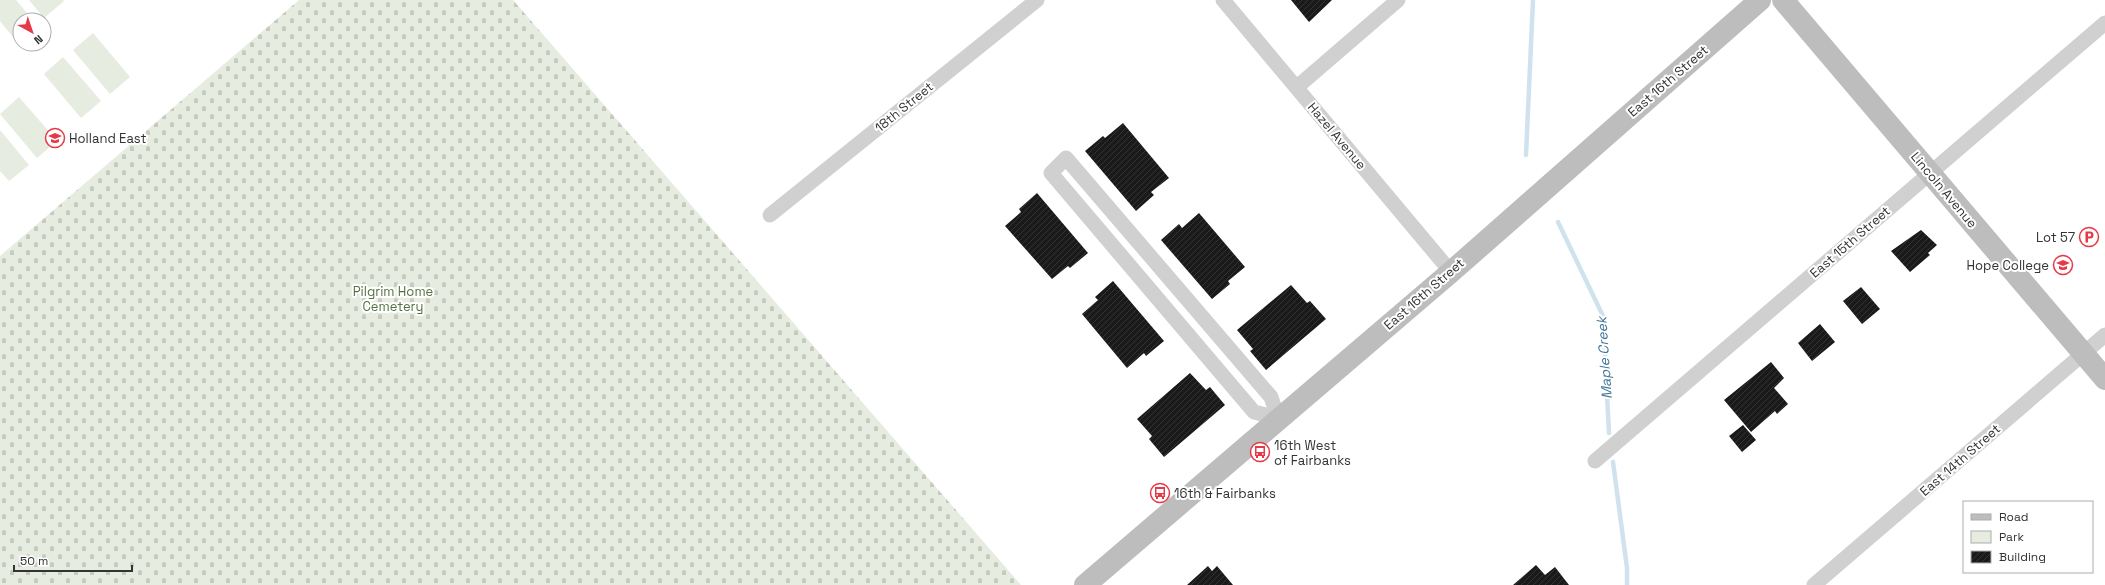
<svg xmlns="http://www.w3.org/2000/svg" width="2105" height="585" font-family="'Space Grotesk',sans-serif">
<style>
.cemetery{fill:url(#cemetery-stones)}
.green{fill:#e6ecdf}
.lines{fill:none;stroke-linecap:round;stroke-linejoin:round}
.stream{stroke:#cfe2ee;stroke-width:4.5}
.building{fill:url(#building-hatch)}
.street{stroke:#d0d0d0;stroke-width:15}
.secondary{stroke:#bdbdbd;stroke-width:22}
.labels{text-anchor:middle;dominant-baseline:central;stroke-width:4;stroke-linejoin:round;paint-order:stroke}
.street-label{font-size:13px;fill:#333;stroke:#fff}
.poi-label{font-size:13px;fill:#333;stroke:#fff;text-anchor:start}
.park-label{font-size:13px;fill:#56703f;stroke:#fff}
.water-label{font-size:14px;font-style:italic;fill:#3f7597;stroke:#fff}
</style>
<defs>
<pattern id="cemetery-stones" width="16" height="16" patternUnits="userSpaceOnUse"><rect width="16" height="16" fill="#e6ecdf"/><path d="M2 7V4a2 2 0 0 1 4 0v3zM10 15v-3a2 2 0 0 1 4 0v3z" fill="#c6cbc0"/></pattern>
<pattern id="building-hatch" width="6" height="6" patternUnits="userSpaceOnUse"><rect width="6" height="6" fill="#1a1a1a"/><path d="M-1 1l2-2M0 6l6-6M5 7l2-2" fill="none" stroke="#333"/></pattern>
</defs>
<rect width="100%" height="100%" fill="#fff"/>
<!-- cemetery -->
<path class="cemetery" d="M299,0H513L1021,585H0V256Z"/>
<!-- green -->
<path class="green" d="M0,0H16L33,20H20V39L17,42L0,21Z
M29,0H63L64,1L44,18Z
M93,33L130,77L110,94L73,50Z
M63,57L101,101L81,118L44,74Z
M19,97L57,141L37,158L0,114Z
M0,130L29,165L9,181L0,171Z"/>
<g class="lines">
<!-- stream -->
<path class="stream" d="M1526,155L1533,0
M1558,222L1603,316L1609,433
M1613,462L1627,568V585"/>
</g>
<!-- building -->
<path class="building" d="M1291,0H1332L1309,22Z
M1123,123L1169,178L1151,192L1154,195L1136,211L1085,151L1103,136L1105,138Z
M1037,193L1088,253L1070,268L1068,266L1052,279L1005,226L1021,212L1019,209Z
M1199,213L1245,267L1228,281L1230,284L1212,299L1161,240L1179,224L1182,228Z
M1921,230L1937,245L1928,253L1930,255L1910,272L1891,251Z
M1113,281L1164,341L1146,356L1144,353L1127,368L1082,314L1098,300L1095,297Z
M1291,285L1307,303L1310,301L1326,319L1266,370L1250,351L1253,349L1237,330Z
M1861,287L1880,309L1862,324L1843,301Z
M1820,324L1835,342L1812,361L1798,343Z
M1771,362L1784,378L1774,388L1788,404L1777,414L1775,411L1751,432L1724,400Z
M1190,373L1206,390L1210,387L1225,405L1164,457L1149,439L1152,436L1137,419Z
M1743,425L1756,440L1742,452L1729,436Z
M1536,565L1545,575L1555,567L1569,585H1513Z
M1208,566L1212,571L1217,566L1233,585H1187Z"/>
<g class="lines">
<!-- street -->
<path class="street" d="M1223,0L1451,272
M1297,87L1398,0
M1066,158L1271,397L1278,418L1254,412L1051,173Z
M770,215L1037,0
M1595,461L2105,23
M1814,585L2105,335"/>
<!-- secondary -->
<path class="secondary" d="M1783,0L2105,379
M1085,585L1451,272L1760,0"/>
</g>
<!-- icons -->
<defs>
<symbol id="school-ring" viewBox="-11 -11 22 22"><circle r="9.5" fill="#fff" stroke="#e63946" stroke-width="1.5"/><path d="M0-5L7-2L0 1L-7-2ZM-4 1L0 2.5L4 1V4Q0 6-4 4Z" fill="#e63946"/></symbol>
<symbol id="parking-ring" viewBox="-11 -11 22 22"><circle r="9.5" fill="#fff" stroke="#e63946" stroke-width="1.5"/><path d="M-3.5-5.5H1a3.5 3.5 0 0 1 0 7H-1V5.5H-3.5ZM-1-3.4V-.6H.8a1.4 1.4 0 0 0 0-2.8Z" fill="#e63946"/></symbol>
<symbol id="university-ring" viewBox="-11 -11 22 22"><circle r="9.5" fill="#fff" stroke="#e63946" stroke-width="1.5"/><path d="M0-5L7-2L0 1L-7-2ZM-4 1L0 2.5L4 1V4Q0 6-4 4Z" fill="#e63946"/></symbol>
<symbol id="bus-ring" viewBox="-11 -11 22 22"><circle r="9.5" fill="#fff" stroke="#e63946" stroke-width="1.5"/><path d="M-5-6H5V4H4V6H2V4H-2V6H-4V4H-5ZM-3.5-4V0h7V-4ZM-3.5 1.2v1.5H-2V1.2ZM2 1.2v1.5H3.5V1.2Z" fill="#e63946"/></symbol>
</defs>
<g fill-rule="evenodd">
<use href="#school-ring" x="44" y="127" width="22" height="22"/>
<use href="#parking-ring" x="2078" y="226" width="22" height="22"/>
<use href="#university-ring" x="2052" y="254" width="22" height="22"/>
<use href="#bus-ring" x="1249" y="441" width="22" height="22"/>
<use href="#bus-ring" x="1149" y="482" width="22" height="22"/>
</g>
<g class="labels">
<!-- street labels -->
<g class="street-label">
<text transform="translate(1668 81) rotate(-41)">East 16th Street</text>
<text transform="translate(904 107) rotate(-39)">18th Street</text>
<text transform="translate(1337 136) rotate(50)">Hazel Avenue</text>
<text transform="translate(1944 190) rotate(50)">Lincoln Avenue</text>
<text transform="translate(1850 242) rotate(-41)">East 15th Street</text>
<text transform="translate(1424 294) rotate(-41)">East 16th Street</text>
<text transform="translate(1960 460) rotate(-41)">East 14th Street</text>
</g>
<!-- poi labels -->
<g class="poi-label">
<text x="69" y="138">Holland East</text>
<text x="2075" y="237" text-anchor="end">Lot 57</text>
<text x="2049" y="265" text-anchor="end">Hope College</text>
<text x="1274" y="445">16th West<tspan x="1274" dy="15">of Fairbanks</tspan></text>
<text x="1174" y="493">16th &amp; Fairbanks</text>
</g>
<!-- park labels -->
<g class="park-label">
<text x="393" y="291">Pilgrim Home<tspan x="393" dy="15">Cemetery</tspan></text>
</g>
<!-- water labels -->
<g class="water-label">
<text transform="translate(1604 358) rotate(-94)">Maple Creek</text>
</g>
</g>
<!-- legend -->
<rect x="1963" y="501" width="130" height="72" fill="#ffffff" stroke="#adadad"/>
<rect x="1971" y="514" width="20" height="6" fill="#bdbdbd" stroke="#adadad"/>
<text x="1999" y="521" font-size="12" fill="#333333">Road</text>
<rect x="1971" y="531" width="20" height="12" fill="#e6ecdf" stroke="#adadad"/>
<text x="1999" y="541" font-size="12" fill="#333333">Park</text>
<rect x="1971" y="551" width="20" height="12" fill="url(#building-hatch)" stroke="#adadad"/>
<text x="1999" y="561" font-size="12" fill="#333333">Building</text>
<!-- north arrow -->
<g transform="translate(32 32) rotate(140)"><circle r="19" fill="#ffffff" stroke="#adadad"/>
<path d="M0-3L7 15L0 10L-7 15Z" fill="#e63946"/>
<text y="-6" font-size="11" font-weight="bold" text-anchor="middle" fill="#333333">N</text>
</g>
<!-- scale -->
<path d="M14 565v6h118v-6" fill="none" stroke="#333333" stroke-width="2"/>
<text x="20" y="565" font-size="12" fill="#333333" stroke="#ffffff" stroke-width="3" paint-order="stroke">50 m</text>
</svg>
